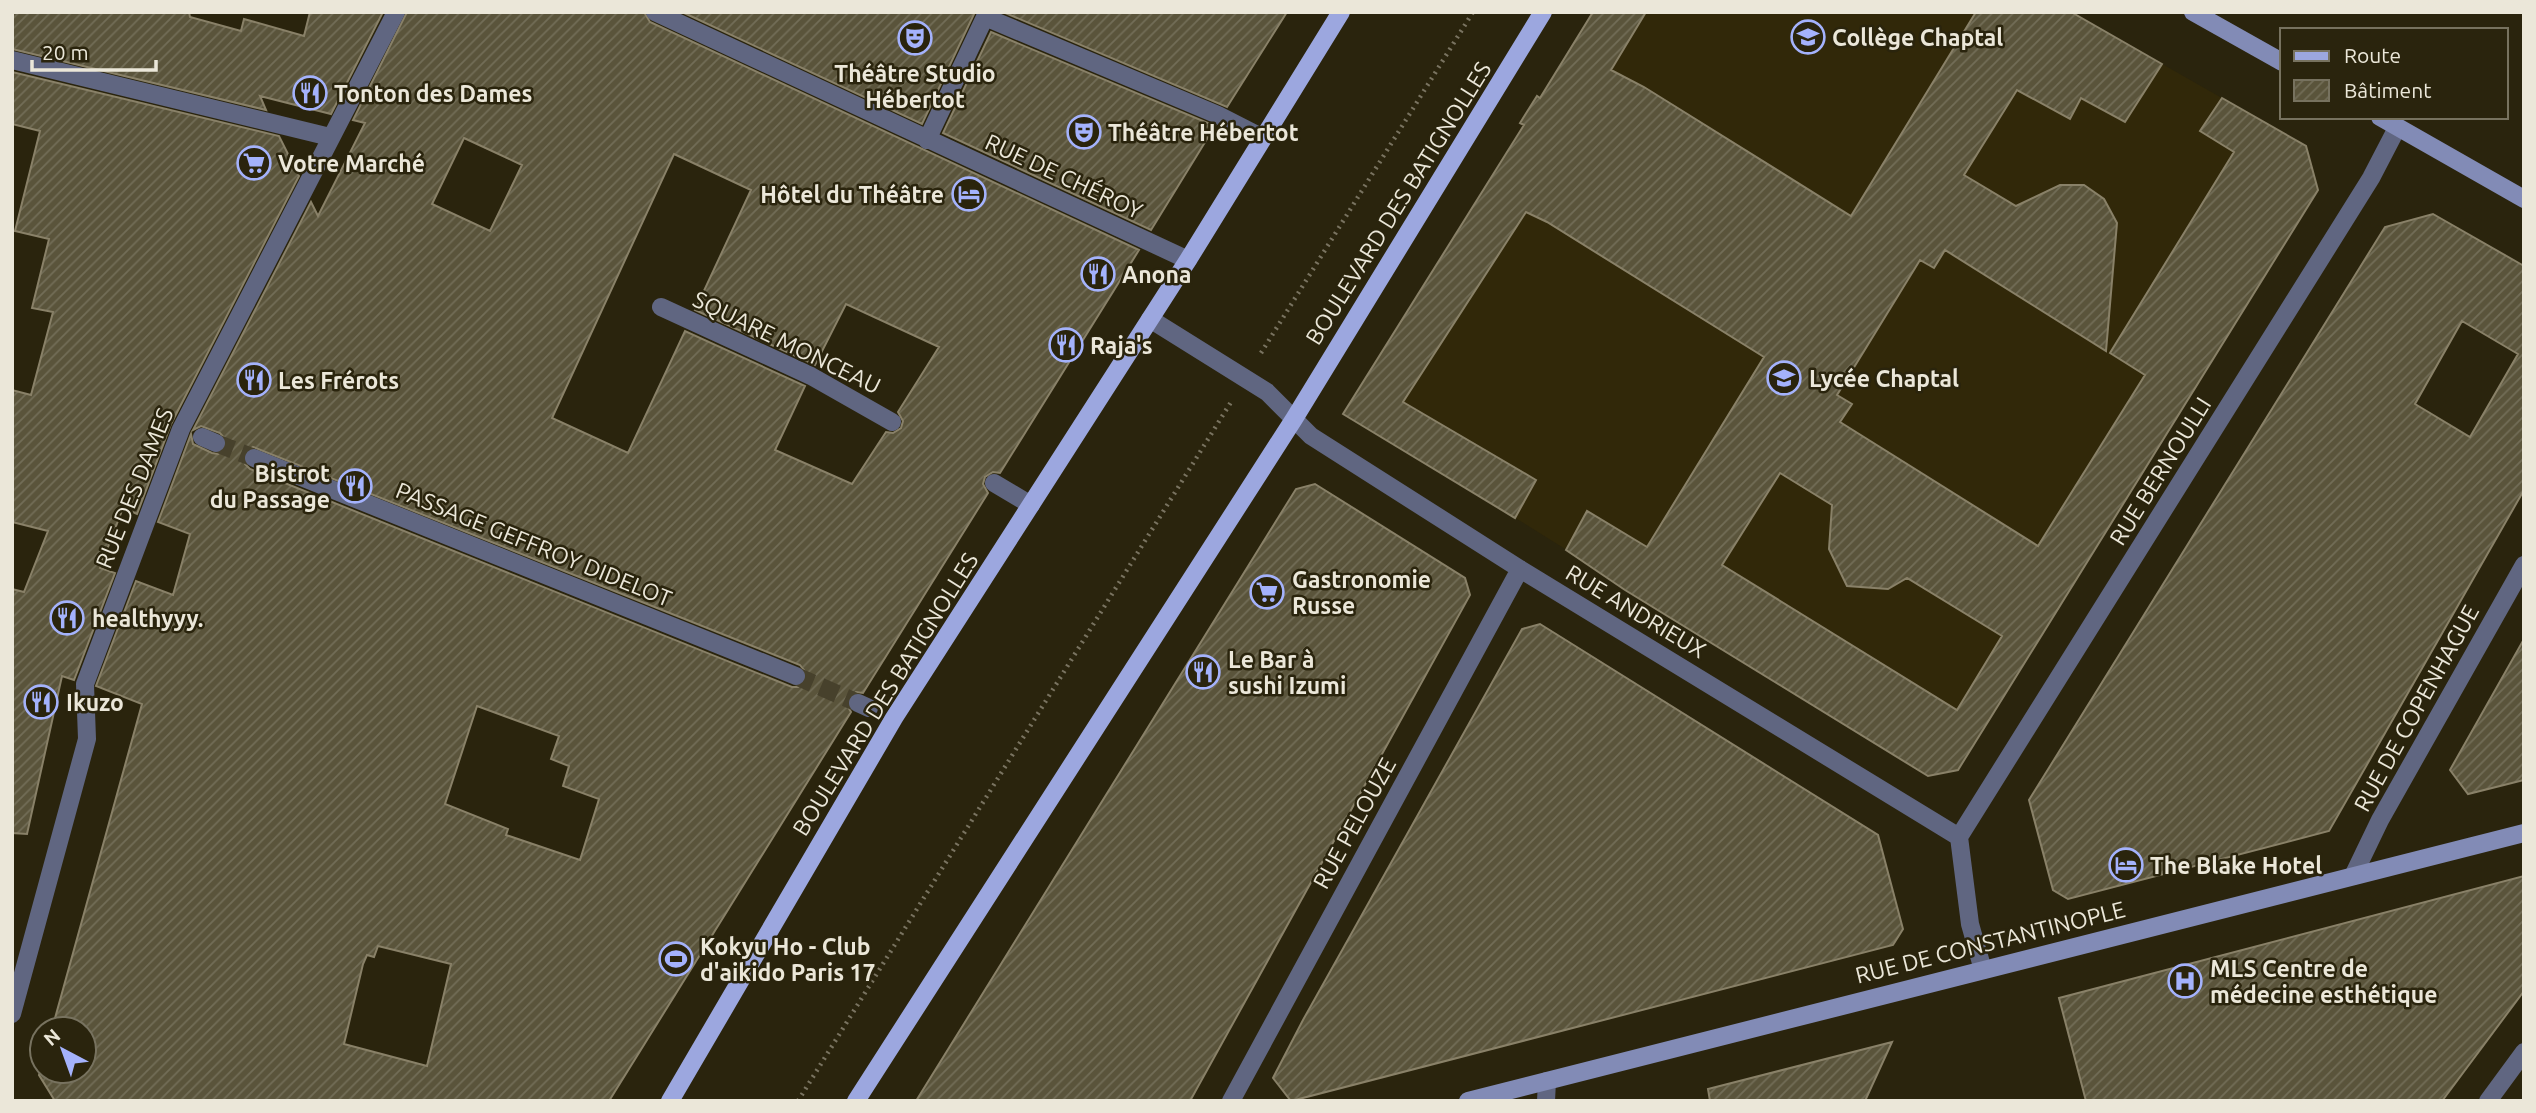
<svg xmlns="http://www.w3.org/2000/svg" width="2536" height="1113" font-family="Ubuntu,sans-serif">
<style>
.built{fill:#312809}
.building{fill:url(#building-hatch);stroke:#898168;stroke-width:2;fill-rule:evenodd}
.lines{fill:none;stroke-linecap:round;stroke-linejoin:round}
.pedestrian-tunnel{stroke:#47412c;stroke-width:18;stroke-dasharray:18 9;stroke-linecap:butt}
.path{stroke:#797360;stroke-width:4.5;stroke-dasharray:2 5;stroke-linecap:butt}
.service{stroke:#606681;stroke-width:18}
.pedestrian{stroke:#606681;stroke-width:18}
.minor{stroke:#606681;stroke-width:18}
.secondary{stroke:#828bb6;stroke-width:18}
.primary{stroke:#9ca7df;stroke-width:18}
.labels{text-anchor:middle;dominant-baseline:central;stroke-width:5;stroke-linejoin:round;paint-order:stroke}
.poi-label{font-size:23px;font-weight:bold;fill:#ebe7d9;stroke:#2a240d;text-anchor:start}
.street-label{font-size:23px;fill:#ebe7d9;stroke:#2a240d}
</style>
<defs>
<pattern id="building-hatch" width="6" height="6" patternUnits="userSpaceOnUse" patternTransform="scale(1.75)"><rect width="6" height="6" fill="#5a543b"/><path d="M-1 1l2-2M0 6l6-6M5 7l2-2" fill="none" stroke="#726d57"/></pattern>
</defs>
<rect width="100%" height="100%" fill="#2a240d"/>
<!-- built -->
<path class="built" d="M1593,12H2071L2306,146L2318,190L1958,770L1928,776L1777,681L1774,682L1775,680L1389,439L1387,441L1343,414L1523,126L1520,123L1541,98Z"/>
<!-- building -->
<path class="building" d="M12,12H189L190,17L241,31L244,19L304,36L310,12H383L331,114L260,96L266,110L12,49Z
M407,12H644L650,22L1139,250L1000,473L993,472L985,477L983,484L988,493L863,693L856,692L848,698L847,705L851,712L609,1101H55L39,1075L42,1064V1071H84V1029H52L142,704L96,686L136,581L173,595L190,534L158,522L191,434L193,444L212,453L218,454L226,448L227,441L220,433L201,426L193,430L311,202L318,216L365,123L353,120ZM464,138L522,165L490,231L432,204ZM674,154L751,190L695,310L815,365L846,304L939,347L898,412L903,421L901,428L893,433L886,432L852,484L775,450L805,386L685,331L628,453L552,418ZM253,447L800,665L807,674L806,681L798,687H792L250,469L245,464L243,454ZM477,706L559,736L551,759L569,766L563,786L599,799L580,860L506,835L508,829L445,804ZM378,946L451,964L427,1066L344,1044L363,964L367,955L374,957Z
M682,12H975L922,124Z
M1003,12H1287L1227,107Z
M1593,12H1646L1611,70L1644,87L1851,216L1976,12H2071L2162,64L2125,122L2081,98L2070,119L2017,90L1964,175L2016,206L2060,185H2084L2104,199L2117,223L2106,351L1945,250L1934,268L1920,260L1837,395L1852,404L1840,422L2038,546L2145,375L2110,353L2234,152L2200,131L2222,98L2306,146L2318,190L1958,770L1928,776L1625,590L1566,550L1587,511L1647,547L1764,357L1547,222L1526,212L1403,402L1536,480L1515,518L1343,414L1524,125L1520,123L1537,96L1540,98ZM1780,473L1832,505L1829,549L1847,586L1888,589L1907,578L2002,636L1957,710L1722,565Z
M991,32L1215,126L1151,230L943,133Z
M12,72L279,136L299,176L171,424L137,514L123,508L100,568L115,573L74,680L62,676L27,834L12,833V589L24,592L48,531L12,522V390L31,395L53,312L32,308L49,239L15,231L40,131L12,124Z
M2433,214L2524,266V490L2329,831L2068,899L2053,890L2029,800L2385,227ZM2462,321L2518,354L2470,437L2415,404Z
M1315,484L1465,578L1470,595L1190,1101H916L1296,489Z
M1540,624L1878,835L1903,929L1893,945L1291,1101L1273,1078L1303,1020L1522,629Z
M2524,639V780L2468,794L2450,770Z
M2524,876V991L2442,1101H2086L2059,998Z
M1892,1042L1865,1101H1710L1708,1089Z"/>
<g class="lines">
<!-- pedestrian-tunnel -->
<path class="pedestrian-tunnel" d="M216,443L254,458
M796,676L858,703"/>
<!-- path -->
<path class="path" d="M1261,353L1473,12
M798,1101L1231,402"/>
<!-- service -->
<path class="service" d="M661,307L811,376L892,422
M994,483L1031,505"/>
<!-- pedestrian -->
<path class="pedestrian" d="M202,437L216,443
M254,458L796,676
M858,703L869,708"/>
<!-- minor -->
<path class="minor" d="M655,12L1188,260
M12,60L330,137
M927,140L985,17L1218,115L1263,138
M1150,319L1267,392L1311,436L1520,569L1959,837
M1959,837L2371,178L2397,128
M1959,837L1970,924L1983,970
M2353,876L2380,820L2524,565
M12,1014L87,739L85,684L181,429L396,12
M1231,1101L1520,569
M1546,1101L1547,1081
M2488,1101L2524,1052"/>
<!-- secondary -->
<path class="secondary" d="M2193,12L2282,62
M2380,117L2524,199
M1468,1101L2524,833"/>
<!-- primary -->
<path class="primary" d="M670,1101L894,718L1188,260L1341,12
M856,1101L1294,419L1543,12"/>
</g>
<!-- icons -->
<defs>
<symbol id="school-ring" viewBox="-11 -11 22 22"><circle r="9.5" fill="#2a240d" stroke="#a4b2fc" stroke-width="1.5"/><path d="M0-5L7-2L0 1L-7-2ZM-4 1L0 2.5L4 1V4Q0 6-4 4Z" fill="#a4b2fc"/></symbol>
<symbol id="theatre-ring" viewBox="-11 -11 22 22"><circle r="9.5" fill="#2a240d" stroke="#a4b2fc" stroke-width="1.5"/><path d="M-5-5.5Q0-4 5-5.5V0Q5 5 0 6Q-5 5-5 0ZM-3.3-2.5H-1v1.5H-3.3ZM1-2.5H3.3v1.5H1ZM-2.8 1Q0 5.5 2.8 1Z" fill="#a4b2fc"/></symbol>
<symbol id="restaurant-ring" viewBox="-11 -11 22 22"><circle r="9.5" fill="#2a240d" stroke="#a4b2fc" stroke-width="1.5"/><path d="M-5-6h1v4h1v-4h1v4h1v-4h1v5L-1.5 .5V6h-2V.5L-5-1ZM5-6V6H3V1.5H1.5Q1.5-4 5-6Z" fill="#a4b2fc"/></symbol>
<symbol id="supermarket-ring" viewBox="-11 -11 22 22"><circle r="9.5" fill="#2a240d" stroke="#a4b2fc" stroke-width="1.5"/><path d="M-6-5.5h2.5l.6 2H6L4.5 2H-2.5L-4.4-4H-6ZM-1.5 3.2a1.3 1.3 0 1 0 .1 0ZM3 3.2a1.3 1.3 0 1 0 .1 0Z" fill="#a4b2fc"/></symbol>
<symbol id="hotel-ring" viewBox="-11 -11 22 22"><circle r="9.5" fill="#2a240d" stroke="#a4b2fc" stroke-width="1.5"/><path d="M-6-4.5h1.5V1H6V5H4.5V3h-9V5H-6ZM-4 0a1.8 1.8 0 1 1 3.6 0ZM.5 0V-2.5h3Q6-2.5 6 0Z" fill="#a4b2fc"/></symbol>
<symbol id="stadium-ring" viewBox="-11 -11 22 22"><circle r="9.5" fill="#2a240d" stroke="#a4b2fc" stroke-width="1.5"/><path d="M0-5a6.5 5 0 1 0 0 10a6.5 5 0 1 0 0-10ZM-3.5-1.8h7v3.6h-7Z" fill="#a4b2fc"/></symbol>
<symbol id="hospital-ring" viewBox="-11 -11 22 22"><circle r="9.5" fill="#2a240d" stroke="#a4b2fc" stroke-width="1.5"/><path d="M-5-5h3v3.5h4V-5h3V5h-3V1.5h-4V5h-3Z" fill="#a4b2fc"/></symbol>
</defs>
<g fill-rule="evenodd">
<use href="#school-ring" x="1789" y="18" width="38" height="38"/>
<use href="#theatre-ring" x="896" y="19" width="38" height="38"/>
<use href="#restaurant-ring" x="291" y="74" width="38" height="38"/>
<use href="#theatre-ring" x="1065" y="113" width="38" height="38"/>
<use href="#supermarket-ring" x="235" y="144" width="38" height="38"/>
<use href="#hotel-ring" x="950" y="175" width="38" height="38"/>
<use href="#restaurant-ring" x="1079" y="255" width="38" height="38"/>
<use href="#restaurant-ring" x="1047" y="326" width="38" height="38"/>
<use href="#school-ring" x="1765" y="359" width="38" height="38"/>
<use href="#restaurant-ring" x="235" y="361" width="38" height="38"/>
<use href="#restaurant-ring" x="336" y="467" width="38" height="38"/>
<use href="#supermarket-ring" x="1248" y="573" width="38" height="38"/>
<use href="#restaurant-ring" x="48" y="599" width="38" height="38"/>
<use href="#restaurant-ring" x="1184" y="653" width="38" height="38"/>
<use href="#restaurant-ring" x="22" y="683" width="38" height="38"/>
<use href="#hotel-ring" x="2107" y="846" width="38" height="38"/>
<use href="#stadium-ring" x="657" y="940" width="38" height="38"/>
<use href="#hospital-ring" x="2166" y="962" width="38" height="38"/>
</g>
<g class="labels">
<!-- poi labels -->
<g class="poi-label">
<text x="1832" y="37">Collège Chaptal</text>
<text x="915" y="73" text-anchor="middle">Théâtre Studio<tspan x="915" dy="26">Hébertot</tspan></text>
<text x="334" y="93">Tonton des Dames</text>
<text x="1108" y="132">Théâtre Hébertot</text>
<text x="278" y="163">Votre Marché</text>
<text x="944" y="194" text-anchor="end">Hôtel du Théâtre</text>
<text x="1122" y="274">Anona</text>
<text x="1090" y="345">Raja's</text>
<text x="1809" y="378">Lycée Chaptal</text>
<text x="278" y="380">Les Frérots</text>
<text x="330" y="473" text-anchor="end">Bistrot<tspan x="330" dy="26">du Passage</tspan></text>
<text x="1292" y="579">Gastronomie<tspan x="1292" dy="26">Russe</tspan></text>
<text x="92" y="618">healthyyy.</text>
<text x="1228" y="659">Le Bar à<tspan x="1228" dy="26">sushi Izumi</tspan></text>
<text x="66" y="702">Ikuzo</text>
<text x="2150" y="865">The Blake Hotel</text>
<text x="700" y="946">Kokyu Ho - Club<tspan x="700" dy="26">d'aikido Paris 17</tspan></text>
<text x="2210" y="968">MLS Centre de<tspan x="2210" dy="26">médecine esthétique</tspan></text>
</g>
<!-- street labels -->
<g class="street-label">
<text transform="translate(1064 176) rotate(25)">RUE DE CHÉROY</text>
<text transform="translate(1398 203) rotate(-58)">BOULEVARD DES BATIGNOLLES</text>
<text transform="translate(787 342) rotate(26)">SQUARE MONCEAU</text>
<text transform="translate(2160 471) rotate(-58)">RUE BERNOULLI</text>
<text transform="translate(134 488) rotate(-68)">RUE DES DAMES</text>
<text transform="translate(534 544) rotate(22)">PASSAGE GEFFROY DIDELOT</text>
<text transform="translate(1636 611) rotate(31)">RUE ANDRIEUX</text>
<text transform="translate(885 694) rotate(-58)">BOULEVARD DES BATIGNOLLES</text>
<text transform="translate(2416 708) rotate(-61)">RUE DE COPENHAGUE</text>
<text transform="translate(1354 823) rotate(-61)">RUE PELOUZE</text>
<text transform="translate(1990 942) rotate(-14)">RUE DE CONSTANTINOPLE</text>
</g>
</g>
<!-- border -->
<rect width="2536" height="1113" fill="none" stroke="#ebe7d9" stroke-width="28"/>
<!-- legend -->
<rect x="2280" y="28" width="228" height="91" fill="#2a240d" stroke="#77725f" stroke-width="2"/>
<rect x="2294" y="51" width="35" height="10" fill="#9ca7df" stroke="#77725f" stroke-width="2"/>
<text x="2344" y="63" font-size="21" fill="#ebe7d9">Route</text>
<rect x="2294" y="80" width="35" height="21" fill="url(#building-hatch)" stroke="#77725f" stroke-width="2"/>
<text x="2344" y="98" font-size="21" fill="#ebe7d9">Bâtiment</text>
<!-- north arrow -->
<g transform="translate(63 1050) rotate(319)"><circle r="33" fill="#2a240d" stroke="#77725f" stroke-width="2"/>
<path d="M0-5L12 26L0 18L-12 26Z" fill="#a4b2fc"/>
<text y="-10" font-size="19" font-weight="bold" text-anchor="middle" fill="#ebe7d9">N</text>
</g>
<!-- scale -->
<path d="M32 60v10h124v-10" fill="none" stroke="#ebe7d9" stroke-width="3.5"/>
<text x="42" y="60" font-size="21" fill="#ebe7d9" stroke="#2a240d" stroke-width="5" paint-order="stroke">20 m</text>
</svg>
